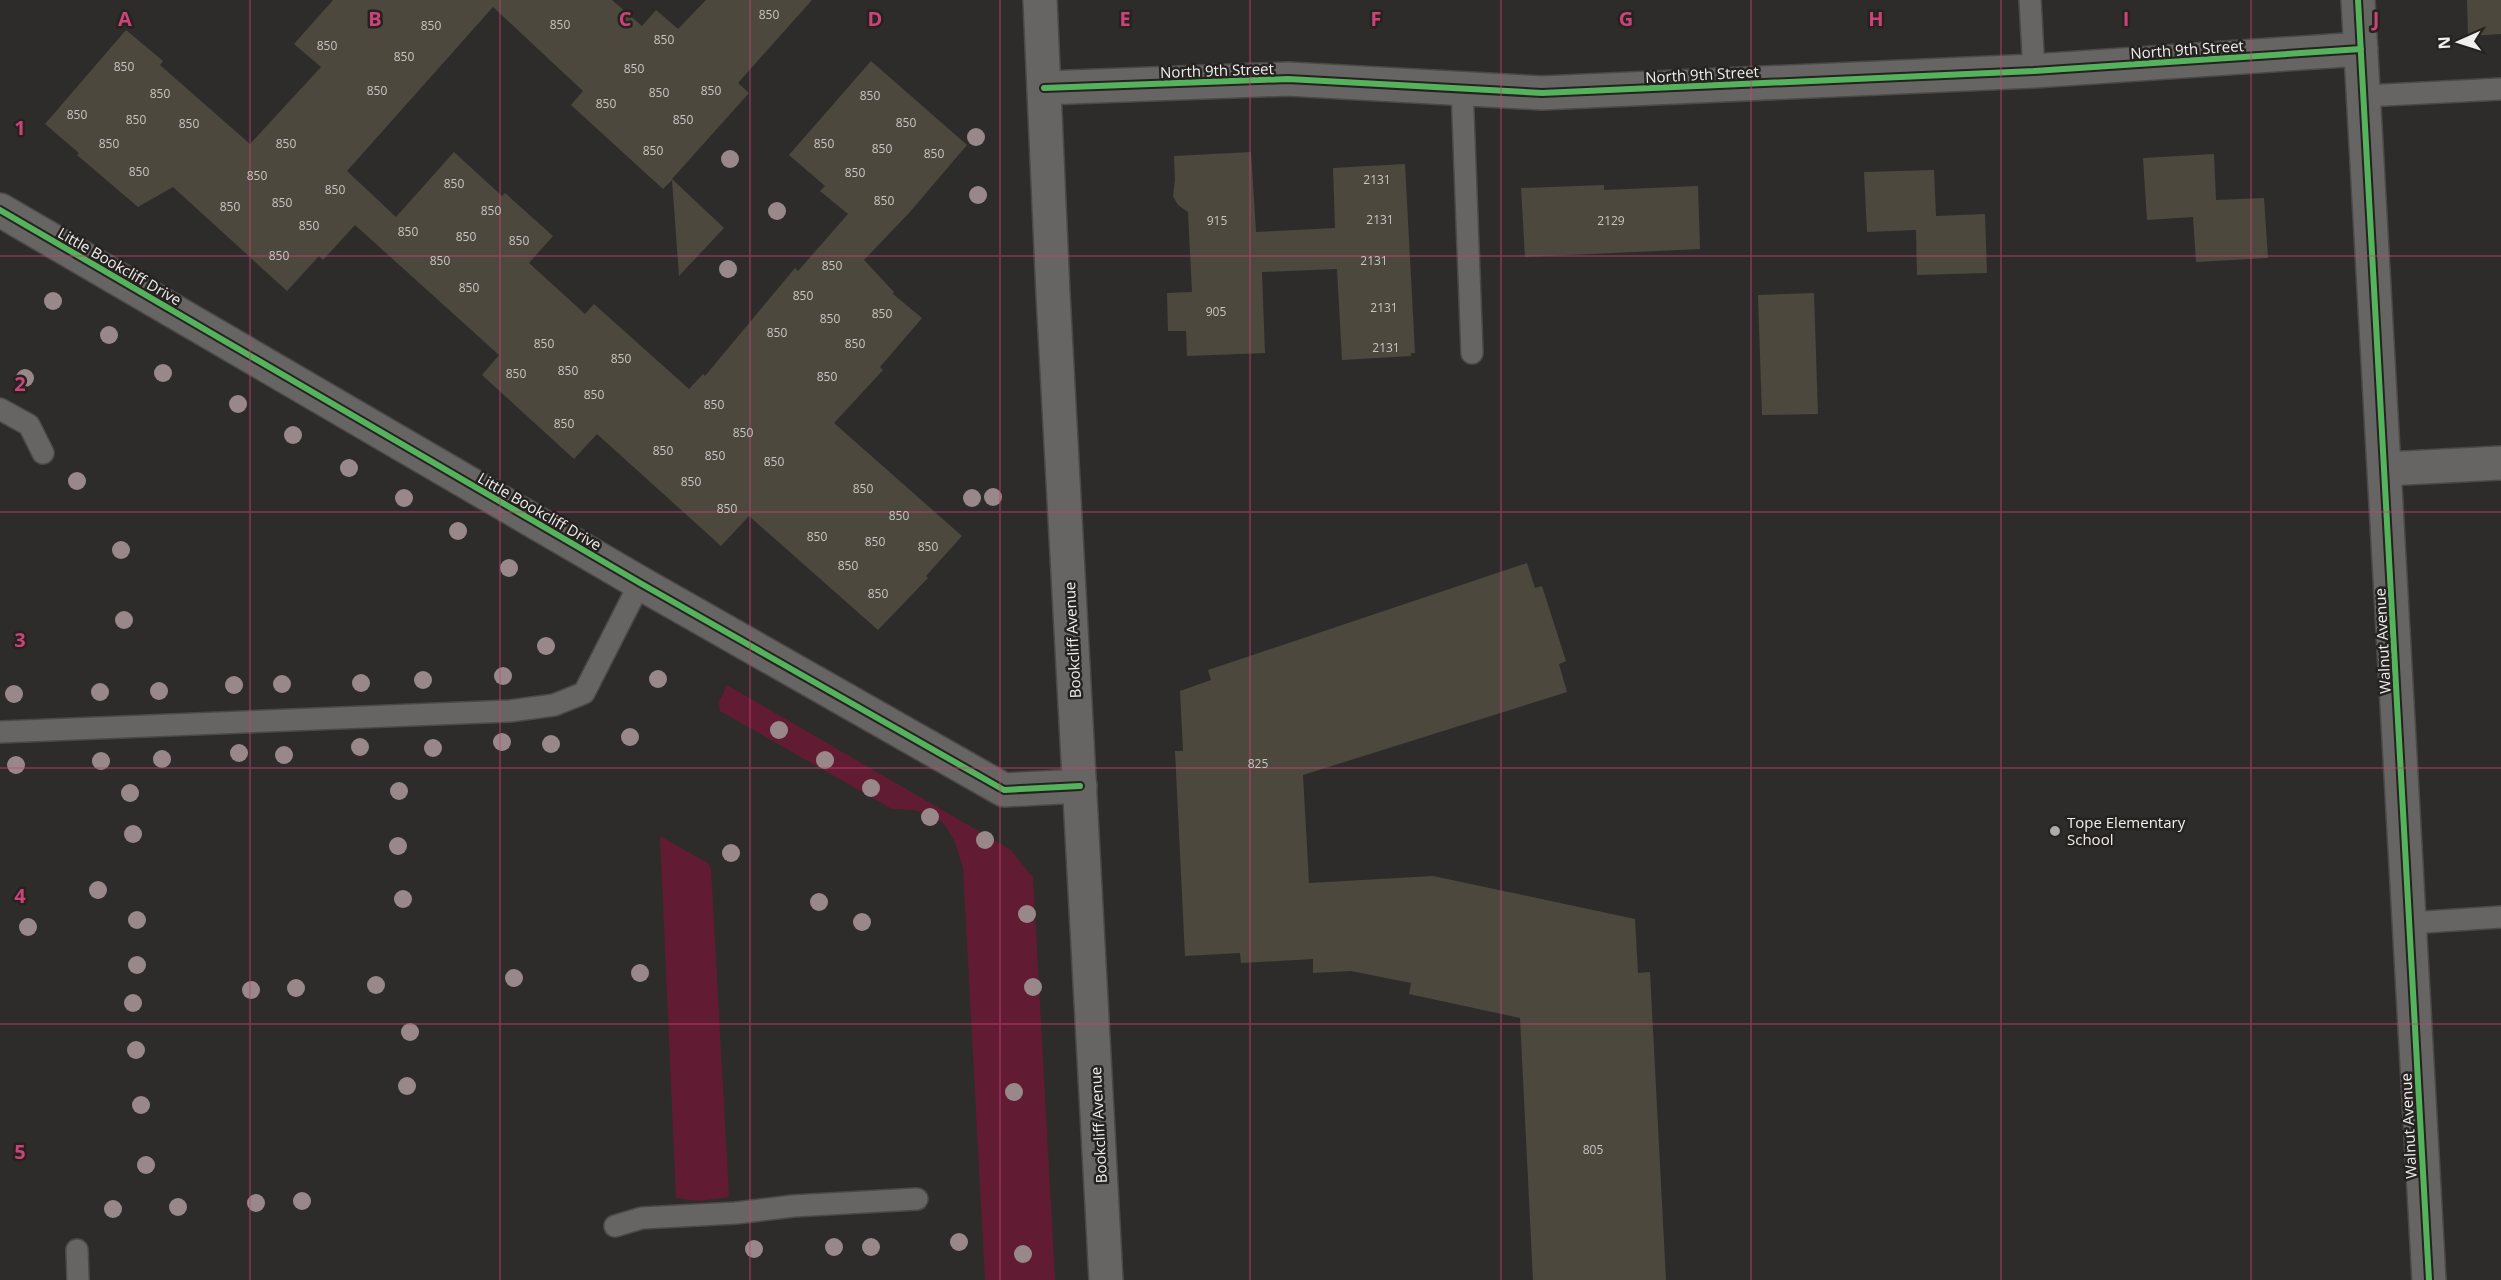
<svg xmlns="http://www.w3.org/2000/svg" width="2501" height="1280" font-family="'Open Sans',sans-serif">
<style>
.green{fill:#611c33}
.building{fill:#4c483e}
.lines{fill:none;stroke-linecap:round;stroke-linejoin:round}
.service-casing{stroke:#4a4947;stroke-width:24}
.minor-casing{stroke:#4a4947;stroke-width:36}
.tertiary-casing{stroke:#4a4947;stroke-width:36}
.service{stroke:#666564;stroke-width:21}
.minor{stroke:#666564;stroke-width:33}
.tertiary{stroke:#666564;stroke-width:33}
.cycleway-casing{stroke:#252220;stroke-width:10}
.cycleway{stroke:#56b35d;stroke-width:6}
.tree{fill:#98888a}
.grid{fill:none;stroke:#cb4378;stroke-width:1.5;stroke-opacity:0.55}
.poi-dot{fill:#acaba9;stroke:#252220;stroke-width:2}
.labels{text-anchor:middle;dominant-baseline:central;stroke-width:5;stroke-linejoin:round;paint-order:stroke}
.number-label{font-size:12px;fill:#c7c5c1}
.street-label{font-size:15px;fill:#f0efed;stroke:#252220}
.poi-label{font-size:15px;fill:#f0efed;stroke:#252220;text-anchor:start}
.grid-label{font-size:20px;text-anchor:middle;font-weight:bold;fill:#cb4378;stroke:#252220;stroke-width:5;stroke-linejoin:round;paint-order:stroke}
</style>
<rect width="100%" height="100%" fill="#2e2c2a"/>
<!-- green -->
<path class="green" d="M727,685L1011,850L1033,878L1055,1280H985L963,868C951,823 941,809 892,809L720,711L719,702Z
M660,836L709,864L711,869L729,1197L700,1201L676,1198Z"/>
<!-- building -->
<path class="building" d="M333,0H612L642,26L656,10L678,29L706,0H812L738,83L749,93L672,179L724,228L679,276L672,180L663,189L571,105L583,91L493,7L347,171L396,217L454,152L502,196L505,193L553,236L529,263L585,314L594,304L689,389L703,374L705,376L795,268L798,271L848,214L820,191L825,186L789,155L871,61L967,145L909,213L864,260L894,292L893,294L922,318L880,367L883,370L834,423L962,536L926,576L928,578L878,630L749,516L721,546L597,434L574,459L482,375L499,355L355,225L323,260L319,256L287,291L173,187L138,207L77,155L79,153L45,124L126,30L163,61L160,65L250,144L321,67L294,44Z
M2467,0H2501V34L2468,36Z
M1251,152L1256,232L1335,228L1333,168L1405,164L1415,353H1411V356L1342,360L1337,269L1262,272L1265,353L1187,356L1186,331H1168L1167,293L1192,292L1188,212L1178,205L1173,196L1175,180L1174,156Z
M2214,154L2216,200L2264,198L2268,258L2196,262L2193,217L2147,220L2143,158Z
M1934,170L1936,216L1985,214L1987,273L1917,275L1916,230L1867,232L1864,172Z
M1604,185V190L1698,186L1700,249L1525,257L1521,188Z
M1814,293L1818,414L1762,415L1758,295Z
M1527,563L1535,588L1542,586L1566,661L1559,664L1567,692L1303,775L1309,883L1433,876L1635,919L1638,973L1650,972L1666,1280H1533L1520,1018L1409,994L1411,983L1351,971L1313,973V959L1241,963L1240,953L1185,956L1175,751H1183L1180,691L1211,680L1208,670Z"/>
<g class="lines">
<defs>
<path id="service" d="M2030,0L2034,71
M1462,87L1472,353
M2365,96L2501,89
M0,409L29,425L43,453
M0,732L510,711L554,705L584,693L640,583
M2410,923L2501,917
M615,1226L642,1218L736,1213L793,1206L917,1199
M77,1250L78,1280"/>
<path id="minor" d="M2358,0L2429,1280
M1044,88L1288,79L1542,93L2034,71L2361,49
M0,210L640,583L1004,790L1080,786
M2385,469L2501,463"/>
<path id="tertiary" d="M1040,0L1053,294L1106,1280"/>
</defs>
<!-- service casing -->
<use href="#service" class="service-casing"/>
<!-- minor casing -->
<use href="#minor" class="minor-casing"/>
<!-- tertiary casing -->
<use href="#tertiary" class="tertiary-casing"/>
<!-- service -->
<use href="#service" class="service"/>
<!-- minor -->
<use href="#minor" class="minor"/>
<!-- tertiary -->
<use href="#tertiary" class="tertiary"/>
<defs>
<path id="cycleway" d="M2358,0L2429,1280
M1044,88L1288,79L1542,93L2034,71L2361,49
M0,210L640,583L1004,790L1080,786"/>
</defs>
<!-- cycleway casing -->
<use href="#cycleway" class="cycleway-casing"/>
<!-- cycleway -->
<use href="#cycleway" class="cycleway"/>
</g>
<!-- trees -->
<g class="tree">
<circle cx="976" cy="137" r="9"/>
<circle cx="730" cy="159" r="9"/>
<circle cx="978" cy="195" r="9"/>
<circle cx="777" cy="211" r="9"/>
<circle cx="728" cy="269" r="9"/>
<circle cx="53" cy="301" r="9"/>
<circle cx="109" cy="335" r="9"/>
<circle cx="163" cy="373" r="9"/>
<circle cx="25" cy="378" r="9"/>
<circle cx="238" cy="404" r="9"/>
<circle cx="293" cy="435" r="9"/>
<circle cx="349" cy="468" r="9"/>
<circle cx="77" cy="481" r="9"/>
<circle cx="993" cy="497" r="9"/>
<circle cx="404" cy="498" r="9"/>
<circle cx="972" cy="498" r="9"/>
<circle cx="458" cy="531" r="9"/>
<circle cx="121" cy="550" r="9"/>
<circle cx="509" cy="568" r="9"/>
<circle cx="124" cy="620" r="9"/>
<circle cx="546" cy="646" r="9"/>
<circle cx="503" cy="676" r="9"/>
<circle cx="658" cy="679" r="9"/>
<circle cx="423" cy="680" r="9"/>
<circle cx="361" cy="683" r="9"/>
<circle cx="282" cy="684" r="9"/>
<circle cx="234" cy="685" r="9"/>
<circle cx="159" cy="691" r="9"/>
<circle cx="100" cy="692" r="9"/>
<circle cx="14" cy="694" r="9"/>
<circle cx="779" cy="730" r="9"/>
<circle cx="630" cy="737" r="9"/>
<circle cx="502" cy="742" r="9"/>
<circle cx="551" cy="744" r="9"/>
<circle cx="360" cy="747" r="9"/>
<circle cx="433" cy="748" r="9"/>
<circle cx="239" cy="753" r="9"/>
<circle cx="284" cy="755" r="9"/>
<circle cx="162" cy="759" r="9"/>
<circle cx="825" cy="760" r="9"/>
<circle cx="101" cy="761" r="9"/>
<circle cx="16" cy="765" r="9"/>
<circle cx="871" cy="788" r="9"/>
<circle cx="399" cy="791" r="9"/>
<circle cx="130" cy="793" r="9"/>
<circle cx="930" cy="817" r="9"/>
<circle cx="133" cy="834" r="9"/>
<circle cx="985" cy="840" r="9"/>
<circle cx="398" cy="846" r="9"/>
<circle cx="731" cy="853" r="9"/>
<circle cx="98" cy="890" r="9"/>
<circle cx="403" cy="899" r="9"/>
<circle cx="819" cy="902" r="9"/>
<circle cx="1027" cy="914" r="9"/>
<circle cx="137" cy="920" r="9"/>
<circle cx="862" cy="922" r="9"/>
<circle cx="28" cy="927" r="9"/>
<circle cx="137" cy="965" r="9"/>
<circle cx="640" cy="973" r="9"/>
<circle cx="514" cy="978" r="9"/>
<circle cx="376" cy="985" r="9"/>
<circle cx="1033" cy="987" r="9"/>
<circle cx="296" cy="988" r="9"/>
<circle cx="251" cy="990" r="9"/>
<circle cx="133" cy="1003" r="9"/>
<circle cx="410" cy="1032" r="9"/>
<circle cx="136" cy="1050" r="9"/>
<circle cx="407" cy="1086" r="9"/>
<circle cx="1014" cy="1092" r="9"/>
<circle cx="141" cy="1105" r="9"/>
<circle cx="146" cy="1165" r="9"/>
<circle cx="302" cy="1201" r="9"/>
<circle cx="256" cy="1203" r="9"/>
<circle cx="178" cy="1207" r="9"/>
<circle cx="113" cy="1209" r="9"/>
<circle cx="959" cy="1242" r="9"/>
<circle cx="834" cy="1247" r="9"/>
<circle cx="871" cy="1247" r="9"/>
<circle cx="754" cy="1249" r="9"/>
<circle cx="1023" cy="1254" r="9"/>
</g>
<!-- grid -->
<path class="grid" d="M250,0V1280M500,0V1280M750,0V1280M1000,0V1280M1250,0V1280M1501,0V1280M1751,0V1280M2001,0V1280M2251,0V1280M0,256H2501M0,512H2501M0,768H2501M0,1024H2501"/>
<!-- markers -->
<circle class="poi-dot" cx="2055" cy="831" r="6"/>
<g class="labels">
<!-- number labels -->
<g class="number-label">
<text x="769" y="14">850</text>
<text x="560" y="24">850</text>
<text x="431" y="25">850</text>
<text x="664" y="39">850</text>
<text x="327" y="45">850</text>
<text x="404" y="56">850</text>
<text x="124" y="66">850</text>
<text x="634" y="68">850</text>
<text x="377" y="90">850</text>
<text x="711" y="90">850</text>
<text x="659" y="92">850</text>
<text x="160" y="93">850</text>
<text x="870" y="95">850</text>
<text x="606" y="103">850</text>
<text x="77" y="114">850</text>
<text x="136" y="119">850</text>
<text x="683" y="119">850</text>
<text x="906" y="122">850</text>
<text x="189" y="123">850</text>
<text x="109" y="143">850</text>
<text x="286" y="143">850</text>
<text x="824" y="143">850</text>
<text x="882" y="148">850</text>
<text x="653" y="150">850</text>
<text x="934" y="153">850</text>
<text x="139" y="171">850</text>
<text x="855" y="172">850</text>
<text x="257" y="175">850</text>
<text x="1377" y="179">2131</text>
<text x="454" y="183">850</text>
<text x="335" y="189">850</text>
<text x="884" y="200">850</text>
<text x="282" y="202">850</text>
<text x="230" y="206">850</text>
<text x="491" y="210">850</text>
<text x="1380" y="219">2131</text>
<text x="1217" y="220">915</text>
<text x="1611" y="220">2129</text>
<text x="309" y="225">850</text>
<text x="408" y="231">850</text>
<text x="466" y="236">850</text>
<text x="519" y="240">850</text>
<text x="279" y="255">850</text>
<text x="440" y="260">850</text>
<text x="1374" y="260">2131</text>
<text x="832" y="265">850</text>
<text x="469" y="287">850</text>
<text x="803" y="295">850</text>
<text x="1384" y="307">2131</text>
<text x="1216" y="311">905</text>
<text x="882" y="313">850</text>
<text x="830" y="318">850</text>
<text x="777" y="332">850</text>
<text x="544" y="343">850</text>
<text x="855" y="343">850</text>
<text x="1386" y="347">2131</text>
<text x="621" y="358">850</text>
<text x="568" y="370">850</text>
<text x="516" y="373">850</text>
<text x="827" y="376">850</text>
<text x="594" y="394">850</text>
<text x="714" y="404">850</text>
<text x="564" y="423">850</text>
<text x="743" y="432">850</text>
<text x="663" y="450">850</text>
<text x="715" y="455">850</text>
<text x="774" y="461">850</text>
<text x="691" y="481">850</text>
<text x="863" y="488">850</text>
<text x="727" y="508">850</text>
<text x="899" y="515">850</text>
<text x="817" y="536">850</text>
<text x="875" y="541">850</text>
<text x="928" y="546">850</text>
<text x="848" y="565">850</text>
<text x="878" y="593">850</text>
<text x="1258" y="763">825</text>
<text x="1593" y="1149">805</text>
</g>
<!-- street labels -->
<g class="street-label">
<text transform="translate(2187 49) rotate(-4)">North 9th Street</text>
<text transform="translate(1217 70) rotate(-2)">North 9th Street</text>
<text transform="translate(1702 74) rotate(-3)">North 9th Street</text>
<text transform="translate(120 266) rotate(30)">Little Bookcliff Drive</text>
<text transform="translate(540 511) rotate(30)">Little Bookcliff Drive</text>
<text transform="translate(1072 640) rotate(-93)">Bookcliff Avenue</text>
<text transform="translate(2382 641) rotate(-93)">Walnut Avenue</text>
<text transform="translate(1098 1125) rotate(-93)">Bookcliff Avenue</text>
<text transform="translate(2408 1126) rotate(-93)">Walnut Avenue</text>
</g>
<!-- poi labels -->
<g class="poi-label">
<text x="2067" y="822">Tope Elementary<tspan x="2067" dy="17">School</tspan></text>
</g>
</g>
<g class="grid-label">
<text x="125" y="26">A</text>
<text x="375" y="26">B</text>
<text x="625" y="26">C</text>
<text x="875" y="26">D</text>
<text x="1125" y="26">E</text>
<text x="1376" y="26">F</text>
<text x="1626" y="26">G</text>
<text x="1876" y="26">H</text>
<text x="2126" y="26">I</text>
<text x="2376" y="26">J</text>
<text x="20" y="135">1</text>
<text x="20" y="391">2</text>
<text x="20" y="647">3</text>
<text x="20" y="903">4</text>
<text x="20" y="1159">5</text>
</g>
<!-- north arrow -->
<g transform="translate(2459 42) rotate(267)" stroke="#252220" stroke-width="4.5" paint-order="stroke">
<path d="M0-4.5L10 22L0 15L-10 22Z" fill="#f0efed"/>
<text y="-9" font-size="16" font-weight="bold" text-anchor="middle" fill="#f0efed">N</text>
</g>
</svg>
